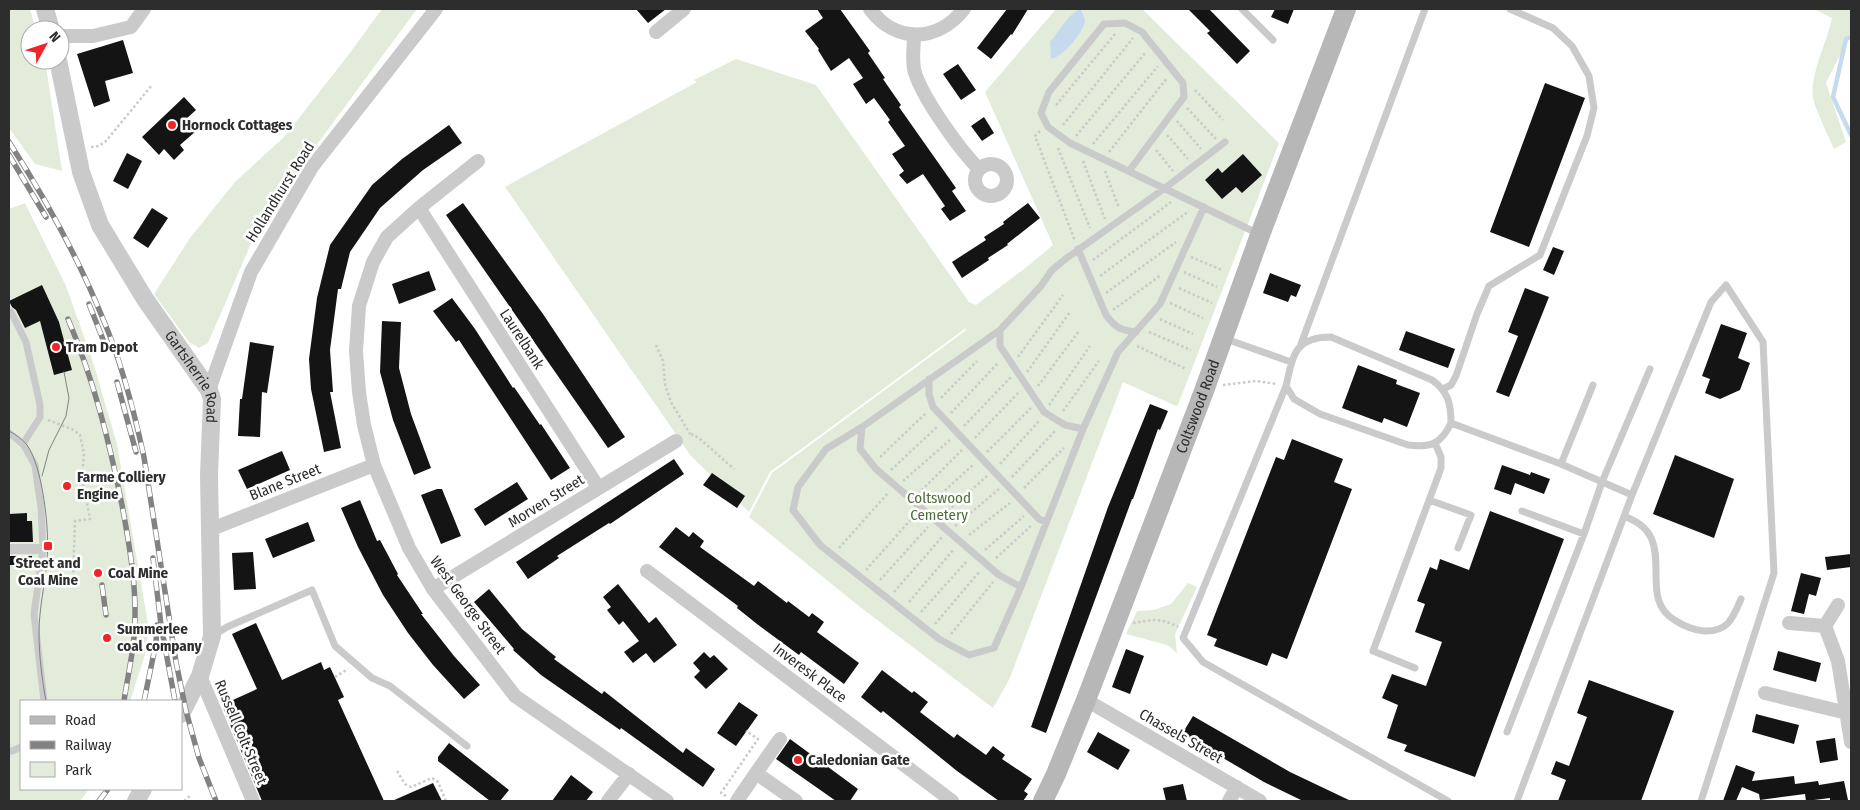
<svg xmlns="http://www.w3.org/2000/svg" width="1860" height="810" font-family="'Fira Sans Condensed',sans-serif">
	<rect width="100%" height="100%" fill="#fff"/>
	<path fill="#e3ecda" d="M9 9H30L36 30H30V60H45L62 171 35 164 9 128Z
		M382 9H417L318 143 253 239 208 343 199 348 189 342 154 294 190 238 235 182 284 137 346 58Z
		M1056 9H1142L1279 143 1178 405 1176 406 1123 382 1009 680 993 708 860 607 749 517 772 473 965 331 966 328 770 472 749 512 691 456 505 187 697 82 694 80 736 59 816 85 969 302 976 305 1028 266 1053 245 985 92Z
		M1814 9H1851V33L1826 83 1846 142 1834 149C1828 135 1816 111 1813 98 1810 73 1827 43 1832 18Z
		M25 203 66 286 93 362 117 444 149 630 144 658 130 701H21V789H89L80 801H9V209Z
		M1188 583 1197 587 1175 634 1177 653 1167 645 1126 634 1137 611 1154 610 1171 604Z"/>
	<path fill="#c5dbed" d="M1080 9C1082 12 1084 16 1085 20 1085 32 1061 58 1051 59L1050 42C1060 31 1065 17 1080 9Z"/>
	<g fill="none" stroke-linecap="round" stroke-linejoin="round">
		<path stroke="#c5dbed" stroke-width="4.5" d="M1851 37 1846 39 1833 97 1851 135"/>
	</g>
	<path fill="#141414" d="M636 9H666L648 23Z
		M817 9H840L870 51 868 53 885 78 883 79 901 105 899 107 956 188 952 191 966 211 950 221 941 209 945 206 923 174 907 184 899 175 904 171 892 154 905 146 888 122 890 120 874 98 866 104 853 84 863 78 849 58 831 71 818 50 819 49 805 31 823 18Z
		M1007 9H1028L1012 35 1011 34 991 59 977 48Z
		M1188 9H1209L1250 51 1237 64 1207 33 1210 31Z
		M1275 9H1294L1288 24 1271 17Z
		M123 40 133 73 105 81 110 101 94 107 77 54Z
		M958 64 976 90 961 100 943 74Z
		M1545 83 1585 98 1529 247 1490 232Z
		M184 97 196 110 185 120 196 131 180 145 184 150 174 160 164 149 159 155 142 137Z
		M984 117 994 133 982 141 971 126Z
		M449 125 462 143 423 170 380 208 350 252 341 289H338L330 350 333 392H330L341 448 324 452 311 389 309 359 317 298 330 245 372 185 402 159Z
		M127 153 142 161 128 189 113 181Z
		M1243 154 1262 175 1242 193 1236 187 1222 199 1205 180 1218 168 1222 173Z
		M463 203 543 314 625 437 608 448 446 215Z
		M1028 203 1040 218 1007 244 1008 245 988 258 989 260 962 278 952 262 986 240 984 237 1004 224 1003 222Z
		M152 208 168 218 148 248 133 238Z
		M1553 247 1564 251 1554 275 1543 270Z
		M429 271 436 290 399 304 392 284Z
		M1270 273 1301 285 1296 297 1291 295 1288 302 1263 293Z
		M42 285 59 322 72 370 54 375 40 321 25 328 16 310 12 307 9 301Z
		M1525 288 1549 297 1509 397 1496 392 1518 336 1508 332Z
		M452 298 475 329 513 388 514 387 540 425 541 424 570 468 551 480 459 340 456 342 433 311Z
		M382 321 401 322 399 368 411 414 431 468 414 475 393 420 380 372Z
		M1721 324 1747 333 1738 358 1750 363 1740 390 1720 399 1705 393 1710 379 1702 376Z
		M1406 331 1455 349 1448 368 1399 350Z
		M250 342 274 346 267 393 262 392 260 437 238 436 240 399H242Z
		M1358 365 1397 380 1396 384 1420 393 1407 427 1384 418 1382 423 1342 408Z
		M1150 404 1168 411 1160 430 1158 429 1133 499H1132L1046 733 1031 727 1108 507Z
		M1292 439 1343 459 1334 482 1352 489 1287 659 1272 653 1267 666 1214 646 1217 639 1207 635 1276 457 1284 460Z
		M282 451 290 470 247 489 238 470Z
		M1675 455 1734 479 1714 538 1653 514Z
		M674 459 684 474 610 524 609 523 557 556 559 558 528 579 516 562Z
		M1502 465 1530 475 1531 472 1550 479 1544 494 1515 483 1511 495 1494 489Z
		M712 473 745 496 737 508 703 485Z
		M517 482 528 499 485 526 474 509Z
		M437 489H442L461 536 441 544 421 495Z
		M360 500 377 541 380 540 398 574 397 575 423 614H421L454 656 480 685 464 699 433 665 408 633 383 595 358 547 341 508Z
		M1490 511 1564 539 1475 777 1404 751 1407 745 1387 738 1398 705 1382 698 1392 674 1426 686 1442 642 1415 632 1425 604 1417 601 1430 567 1437 570 1440 559 1469 570Z
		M27 513V521H32L33 542H9V514Z
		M308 522 315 541 273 558 265 539Z
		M676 527 689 537 693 532 704 541 700 547 754 586 758 581 787 603 788 601 809 617 812 613 824 622 817 632 859 663 844 684 801 652 799 655 757 624 737 608 738 606 659 547Z
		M253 552 256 589 234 590 232 553Z
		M1851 554V567L1827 570 1825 557Z
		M9 556H32V565H9Z
		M1801 573 1821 578 1816 596 1809 594 1804 614 1791 611Z
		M618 584 649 623 656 617 677 645 654 663 646 653 633 663 624 652 639 641 623 621 619 625 607 610 611 607 603 597Z
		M489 589 522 629 556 657 554 659 602 694 604 691 683 753 686 748 715 769 703 787 621 728 620 730 541 675 513 650 514 649 474 602Z
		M256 623 282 680 321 662 324 670 330 667 344 697 338 700 384 801H262L222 705 257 689 232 634Z
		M1126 649 1144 656 1130 694 1112 687Z
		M1778 651 1821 663 1816 682 1773 670Z
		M704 652 710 658 714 655 728 669 706 689 694 677 700 671 693 663Z
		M882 670 912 693 914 691 928 702 920 712 954 738 957 734 986 755 993 746 1005 755 1002 759 1032 779 1024 791 1028 794 1023 801H999L957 771 883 711 881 713 861 697Z
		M1589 680 1674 711 1641 801H1558L1566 780 1551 774 1556 761 1569 766 1587 717 1577 713Z
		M739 702 758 715 736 746 717 733Z
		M1756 714 1799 725 1794 744 1752 732Z
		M1193 716 1290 772 1351 801H1303L1264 782 1182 734Z
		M1098 732 1130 750 1118 770 1087 752Z
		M1835 738 1838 760 1820 763 1816 741Z
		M790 739 858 789 850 801H836L776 759Z
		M449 743 509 790 500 801H490L438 761V757Z
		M1736 765 1755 772 1752 781 1794 776 1795 784 1818 781 1819 785 1844 781 1848 800 1830 801V798L1806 801 1805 794 1760 800 1759 794 1742 787 1736 801H1723Z
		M571 775 593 792 586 801H552Z
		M433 783 442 801H392Z
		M1183 784 1187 801H1166L1163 788Z"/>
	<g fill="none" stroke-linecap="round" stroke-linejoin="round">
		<path stroke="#cacaca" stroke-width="2.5" stroke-dasharray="2.5 2.5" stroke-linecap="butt" d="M1195 90 1223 120
			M1056 105 1115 34
			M1187 108 1216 139
			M1177 121 1201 149
			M1063 125 1133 38
			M1040 131 1035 136 1075 241
			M1167 135 1188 159
			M1076 136 1146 52
			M1093 144 1158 66
			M91 147 99 146 106 141 152 85
			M1058 148 1090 228
			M1156 150 1173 171
			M1109 152 1167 78
			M1083 161 1105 219
			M1105 171 1119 208
			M1191 257 1222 270
			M1093 260 1171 202
			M1184 272 1217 287
			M1100 276 1189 211
			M1179 288 1212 303
			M1106 293 1176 242
			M1170 303 1203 318
			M1113 310 1161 275
			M1160 319 1193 334
			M1149 332 1191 350
			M656 345 663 361 665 385 671 402 690 434
			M1137 346 1186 369
			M1018 357 1063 295
			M1027 372 1070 312
			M1223 385 1256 381 1277 384
			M1038 386 1079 331
			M941 398 977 361
			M1049 405 1090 346
			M1063 411 1099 361
			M951 413 998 363
			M48 420 74 430 80 435 84 454 82 478 90 519 75 521 73 579 49 578
			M964 426 1011 377
			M691 434 699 438 734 469
			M975 438 1020 391
			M987 452 1031 408
			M880 457 926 413
			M1000 464 1040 420
			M891 470 938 426
			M1012 477 1056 430
			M903 481 950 440
			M1024 488 1064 448
			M918 494 962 450
			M930 504 974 464
			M944 514 987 476
			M955 526 999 489
			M969 535 1010 503
			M839 548 889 492
			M985 550 1024 516
			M996 558 1032 525
			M866 570 914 516
			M880 580 928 527
			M894 592 942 537
			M909 602 954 549
			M921 612 968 560
			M1133 623C1152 620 1160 617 1178 627
			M935 624 980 571
			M951 634 993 582
			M335 677 348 669
			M397 771 405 784 411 787 432 778 438 782 446 801
			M726 796 721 793 758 739 746 731
			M184 801 191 795"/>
		<path stroke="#cacaca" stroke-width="7" d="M1242 9 1273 40
			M1129 171 1184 97 1183 83 1142 32 1125 23 1104 24 1049 92 1041 113 1048 127 1070 143 1259 234
			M1204 207 1160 304 1118 352 1083 429 1065 425 1044 412 1000 346V330L1041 286 1052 270 1068 257 1165 188 1225 142
			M1078 249 1106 315C1116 328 1120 330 1136 332
			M11 312 26 342 40 405V417L23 444
			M1000 330 862 427 860 449 876 469 999 575 1021 587 1083 429
			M1226 339 1291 362
			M1301 344 1425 9
			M929 379V394L933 407 1039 519 1046 522
			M1286 386 1294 399 1320 414 1408 445C1431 448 1441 444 1451 423
			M1443 389 1451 385 1456 376 1477 314 1489 286 1540 255 1587 136 1594 108 1589 76 1572 46 1553 28 1510 9
			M862 427 826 449 798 487 793 510 820 545 939 639 969 655 994 648 1021 587
			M9 433 23 444 35 465 41 508 43 549 34 614 44 701
			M1561 464 1593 385
			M1429 500 1471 515 1458 548
			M1522 511 1584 534
			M1624 516C1636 521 1647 527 1652 540 1663 567 1644 603 1676 621 1684 626 1694 630 1704 631 1728 632 1733 618 1741 599
			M214 635 227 627 312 590 335 646 372 678 390 686 467 746
			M1415 668 1373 651 1441 468V457L1435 443
			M1507 732 1584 534 1602 482 1650 369
			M12 751 21 747
			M1448 801 1203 662 1183 638 1286 386C1293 356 1294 337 1331 337L1432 380C1448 391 1451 404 1451 423L1561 464 1632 495
			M1517 801 1632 495 1711 302 1726 285 1763 342 1774 573 1701 801"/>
		<path stroke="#cacaca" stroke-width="10" d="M9 549H43"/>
		<path stroke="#cacaca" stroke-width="14" d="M870 9C896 44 938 42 964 9
			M656 32 684 9
			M914 35C914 46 912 58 914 69 920 95 960 150 979 169
			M60 36H93L131 27 144 9
			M478 161 419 208 387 237 373 262 359 306 356 351 359 392 364 425 374 465 409 548 433 589 515 696 667 801
			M975 180a16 16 0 1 1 32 0a16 16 0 1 1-32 0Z
			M419 208 598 487
			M209 390 251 272 312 167 436 9
			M209 530 374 465
			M647 571 952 801
			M433 589 676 441
			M1789 623 1825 626 1838 661 1851 742
			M1825 626 1838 605
			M200 676 253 801
			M1765 693 1847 713
			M1086 700 1260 801
			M756 773 780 739
			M608 801 629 774
			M737 801 756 773 796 801
			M1229 801 1237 787"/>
		<g stroke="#cacaca" stroke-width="18">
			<path d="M45 9 51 30"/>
			<path id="s1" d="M58 60 81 172 100 225 145 299 209 390 212 399 209 475 212 636 200 676 181 714"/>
			<path d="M136 801 143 789"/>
		</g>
		<path stroke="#b7b7b7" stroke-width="20" id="s2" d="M1043 801 1056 774 1086 700 1204 391 1260 235 1346 9"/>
		<path stroke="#828282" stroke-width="1" d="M9 431C15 434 22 439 27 445 43 467 50 533 47 560 45 585 39 608 39 633 39 656 42 679 46 701
			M42 476 49 450 66 416 69 398 64 372"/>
		<g stroke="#828282" stroke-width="5.5">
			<path id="rail" d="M9 142C45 198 78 257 103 319 122 363 134 411 144 457L176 662 186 711 199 758 216 801
				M9 155 46 217
				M89 304 104 342
				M68 319C94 381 109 440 122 505 130 548 138 593 134 637 132 659 127 680 124 701
				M117 382 136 452
				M153 558 161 625 175 701
				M102 585 106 615
				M144 701 156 643 157 625
				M99 801 108 789"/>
		</g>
		<use href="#rail" stroke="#fff" stroke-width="4" stroke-dasharray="11" stroke-linecap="butt"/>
	</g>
	<g fill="#f02429" stroke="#fff" stroke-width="2">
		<circle cx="172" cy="125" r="5"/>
		<circle cx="56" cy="347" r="5"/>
		<circle cx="67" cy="486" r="5"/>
		<rect x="43" y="541" width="10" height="10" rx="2.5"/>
		<circle cx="98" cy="573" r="5"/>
		<circle cx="107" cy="638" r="5"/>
		<circle cx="798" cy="760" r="5"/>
	</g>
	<g text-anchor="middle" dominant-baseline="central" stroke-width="5" stroke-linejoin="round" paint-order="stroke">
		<g font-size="15" font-weight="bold" fill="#2d2d2d" stroke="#fff" text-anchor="start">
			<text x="182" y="125">Hornock Cottages</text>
			<text x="66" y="347">Tram Depot</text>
			<text x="77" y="477">Farme Colliery<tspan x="77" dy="17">Engine</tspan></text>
			<text x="48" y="563" text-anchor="middle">Street and<tspan x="48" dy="17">Coal Mine</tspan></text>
			<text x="108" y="573">Coal Mine</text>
			<text x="117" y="629">Summerlee<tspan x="117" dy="17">coal company</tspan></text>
			<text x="808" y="760">Caledonian Gate</text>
		</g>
		<g font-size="15" fill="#2d2d2d" stroke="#fff">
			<text transform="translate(280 192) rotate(-58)">Hollandhurst Road</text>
			<text transform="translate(522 339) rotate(57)">Laurelbank</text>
			<text stroke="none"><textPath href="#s1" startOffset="350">Gartsherrie Road</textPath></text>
			<text stroke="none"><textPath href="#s2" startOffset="424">Coltswood Road</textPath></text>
			<text transform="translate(285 482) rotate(-22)">Blane Street</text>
			<text transform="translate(546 501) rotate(-32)">Morven Street</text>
			<text transform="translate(468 605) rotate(54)">West George Street</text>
			<text transform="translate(810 673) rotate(37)">Inveresk Place</text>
			<text transform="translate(241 732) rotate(67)">Russell Colt Street</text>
			<text transform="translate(1181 736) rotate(30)">Chassels Street</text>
		</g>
		<g font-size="15" fill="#4e6c38" stroke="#fff">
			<text x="939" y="498">Coltswood<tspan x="939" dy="17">Cemetery</tspan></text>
		</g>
	</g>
	<rect width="1860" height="810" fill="none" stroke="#2d2d2d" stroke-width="20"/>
	<rect x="20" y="700" width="162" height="90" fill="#ffffff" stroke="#ababab"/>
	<rect x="30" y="716" width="25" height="8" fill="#b7b7b7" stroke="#ababab"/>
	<text x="65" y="725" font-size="15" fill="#2d2d2d">Road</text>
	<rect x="30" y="741" width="25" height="8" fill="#828282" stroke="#ababab"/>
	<text x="65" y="750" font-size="15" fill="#2d2d2d">Railway</text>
	<rect x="30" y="762" width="25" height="15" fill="#e3ecda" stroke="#ababab"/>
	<text x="65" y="775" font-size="15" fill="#2d2d2d">Park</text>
	<g transform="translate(45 45) rotate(50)"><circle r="24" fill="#ffffff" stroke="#ababab"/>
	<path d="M0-4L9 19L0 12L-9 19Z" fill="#f02429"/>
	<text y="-8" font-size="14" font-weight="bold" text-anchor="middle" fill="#2d2d2d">N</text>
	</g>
</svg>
